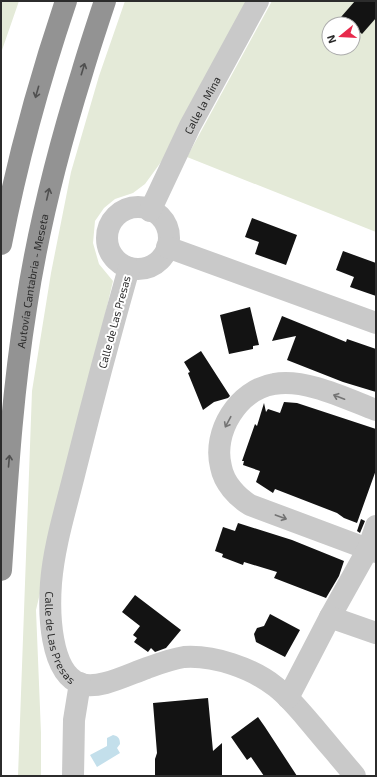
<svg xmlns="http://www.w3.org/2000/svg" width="377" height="777" font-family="'Exo 2',sans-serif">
	<rect width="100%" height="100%" fill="#fff"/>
	<path fill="#e4ead8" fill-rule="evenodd" d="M1 1H19L1 53Z
		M125 1H248L169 151 145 184 133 193 115 199 104 208 95 221 93 243 99 264 113 281 36 610 41 733V776H18L32 391 51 273 71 172 99 76Z
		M272 1H376V232L187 157ZM329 24H353V48H329Z"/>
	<path fill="#c3dfeb" d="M113 735C118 736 120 738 120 744L117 748 120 753 97 767 90 755 107 746V738Z"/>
	<path fill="#131313" d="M355 1H376V18L362 34 353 26V24H350L341 17Z
		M252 218 297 235 286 265 255 254 259 242 245 237Z
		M343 251 376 263V296L350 287 354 277 336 270Z
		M250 307 259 345 253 346V349L229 354 220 315Z
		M282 316 346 342 347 339 376 349V392L343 382 287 360 296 336 272 341Z
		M201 351 230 396 228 398 214 402 203 410 188 373 190 372 184 362Z
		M284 402 297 403 376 429V470L357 523 344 518 337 513 275 489 273 493 256 482 260 471 243 465 244 461H242L255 424 257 426 264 403 266 412 268 409 280 413Z
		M361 519 365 521 360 533 357 531Z
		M238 523 292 540 344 561 339 576 326 598 274 578 277 572 244 562 243 565 222 557 223 554 215 551 223 527 235 531Z
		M135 595 181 630 166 648 155 652 151 648 148 652 134 642 137 638 133 635 140 626 122 612Z
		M270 614 300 630 285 657 256 642 254 634 257 628 264 626Z
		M208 698 213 751 222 743V776H155V759L157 753 153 703Z
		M258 717 265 727 297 776H264L251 757 247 760 231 737Z"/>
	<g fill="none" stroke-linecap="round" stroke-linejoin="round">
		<g stroke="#c9c9c9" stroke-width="22">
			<circle cx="138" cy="238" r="31"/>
			<path id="s1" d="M150 211 190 126 258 1"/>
			<path d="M167 247 376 323"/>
			<path id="s2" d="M129 268C110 335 92 403 75 471 66 508 54 545 51 583 49 610 49 673 81 684 99 690 129 674 147 668 158 664 171 659 184 657 214 655 252 668 276 687 290 698 301 712 313 726 327 743 341 759 355 776"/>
			<path d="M376 410C347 399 305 378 274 384 238 390 212 432 221 467 224 483 237 497 250 505L376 552"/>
			<path d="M330 617 368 549 376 526"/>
			<path d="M288 698 330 617 376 633"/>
			<path d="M73 776 74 720 80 683"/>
		</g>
		<g stroke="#939393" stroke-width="22">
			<path d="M1 244C17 161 39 81 66 1"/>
			<path id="s3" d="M1 570C7 482 12 395 26 308 38 228 58 150 82 73 89 49 97 25 105 1"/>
		</g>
	</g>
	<defs><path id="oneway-shaft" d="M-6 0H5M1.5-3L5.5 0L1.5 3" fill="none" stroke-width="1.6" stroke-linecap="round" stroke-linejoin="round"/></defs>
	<g stroke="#505050">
		<use href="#oneway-shaft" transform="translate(83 69) rotate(-73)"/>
		<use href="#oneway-shaft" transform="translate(37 92) rotate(106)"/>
		<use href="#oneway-shaft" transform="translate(48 194) rotate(-77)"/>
		<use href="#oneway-shaft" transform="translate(9 461) rotate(-85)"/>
	</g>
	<g stroke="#737373">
		<use href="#oneway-shaft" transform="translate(339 397) rotate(-159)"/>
		<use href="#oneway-shaft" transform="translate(228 422) rotate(118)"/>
		<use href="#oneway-shaft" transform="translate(281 517) rotate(20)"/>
	</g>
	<g text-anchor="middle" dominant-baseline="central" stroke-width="4" stroke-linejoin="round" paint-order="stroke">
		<g font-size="11" fill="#2c2c2c" stroke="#fff">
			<text stroke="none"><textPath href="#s1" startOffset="118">Calle la Mina</textPath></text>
			<text stroke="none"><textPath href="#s3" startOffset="291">Autovía Cantabria - Meseta</textPath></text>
			<text transform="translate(114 322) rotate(-75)">Calle de Las Presas</text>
			<text stroke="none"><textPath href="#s2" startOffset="381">Calle de Las Presas</textPath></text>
		</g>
	</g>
	<rect width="377" height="777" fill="none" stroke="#2c2c2c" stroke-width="4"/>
	<g transform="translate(341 36) rotate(252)"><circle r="19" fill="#ffffff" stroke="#ababab"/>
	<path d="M0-3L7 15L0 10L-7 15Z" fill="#e7294b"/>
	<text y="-6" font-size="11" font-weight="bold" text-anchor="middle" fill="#2c2c2c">N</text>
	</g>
</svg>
